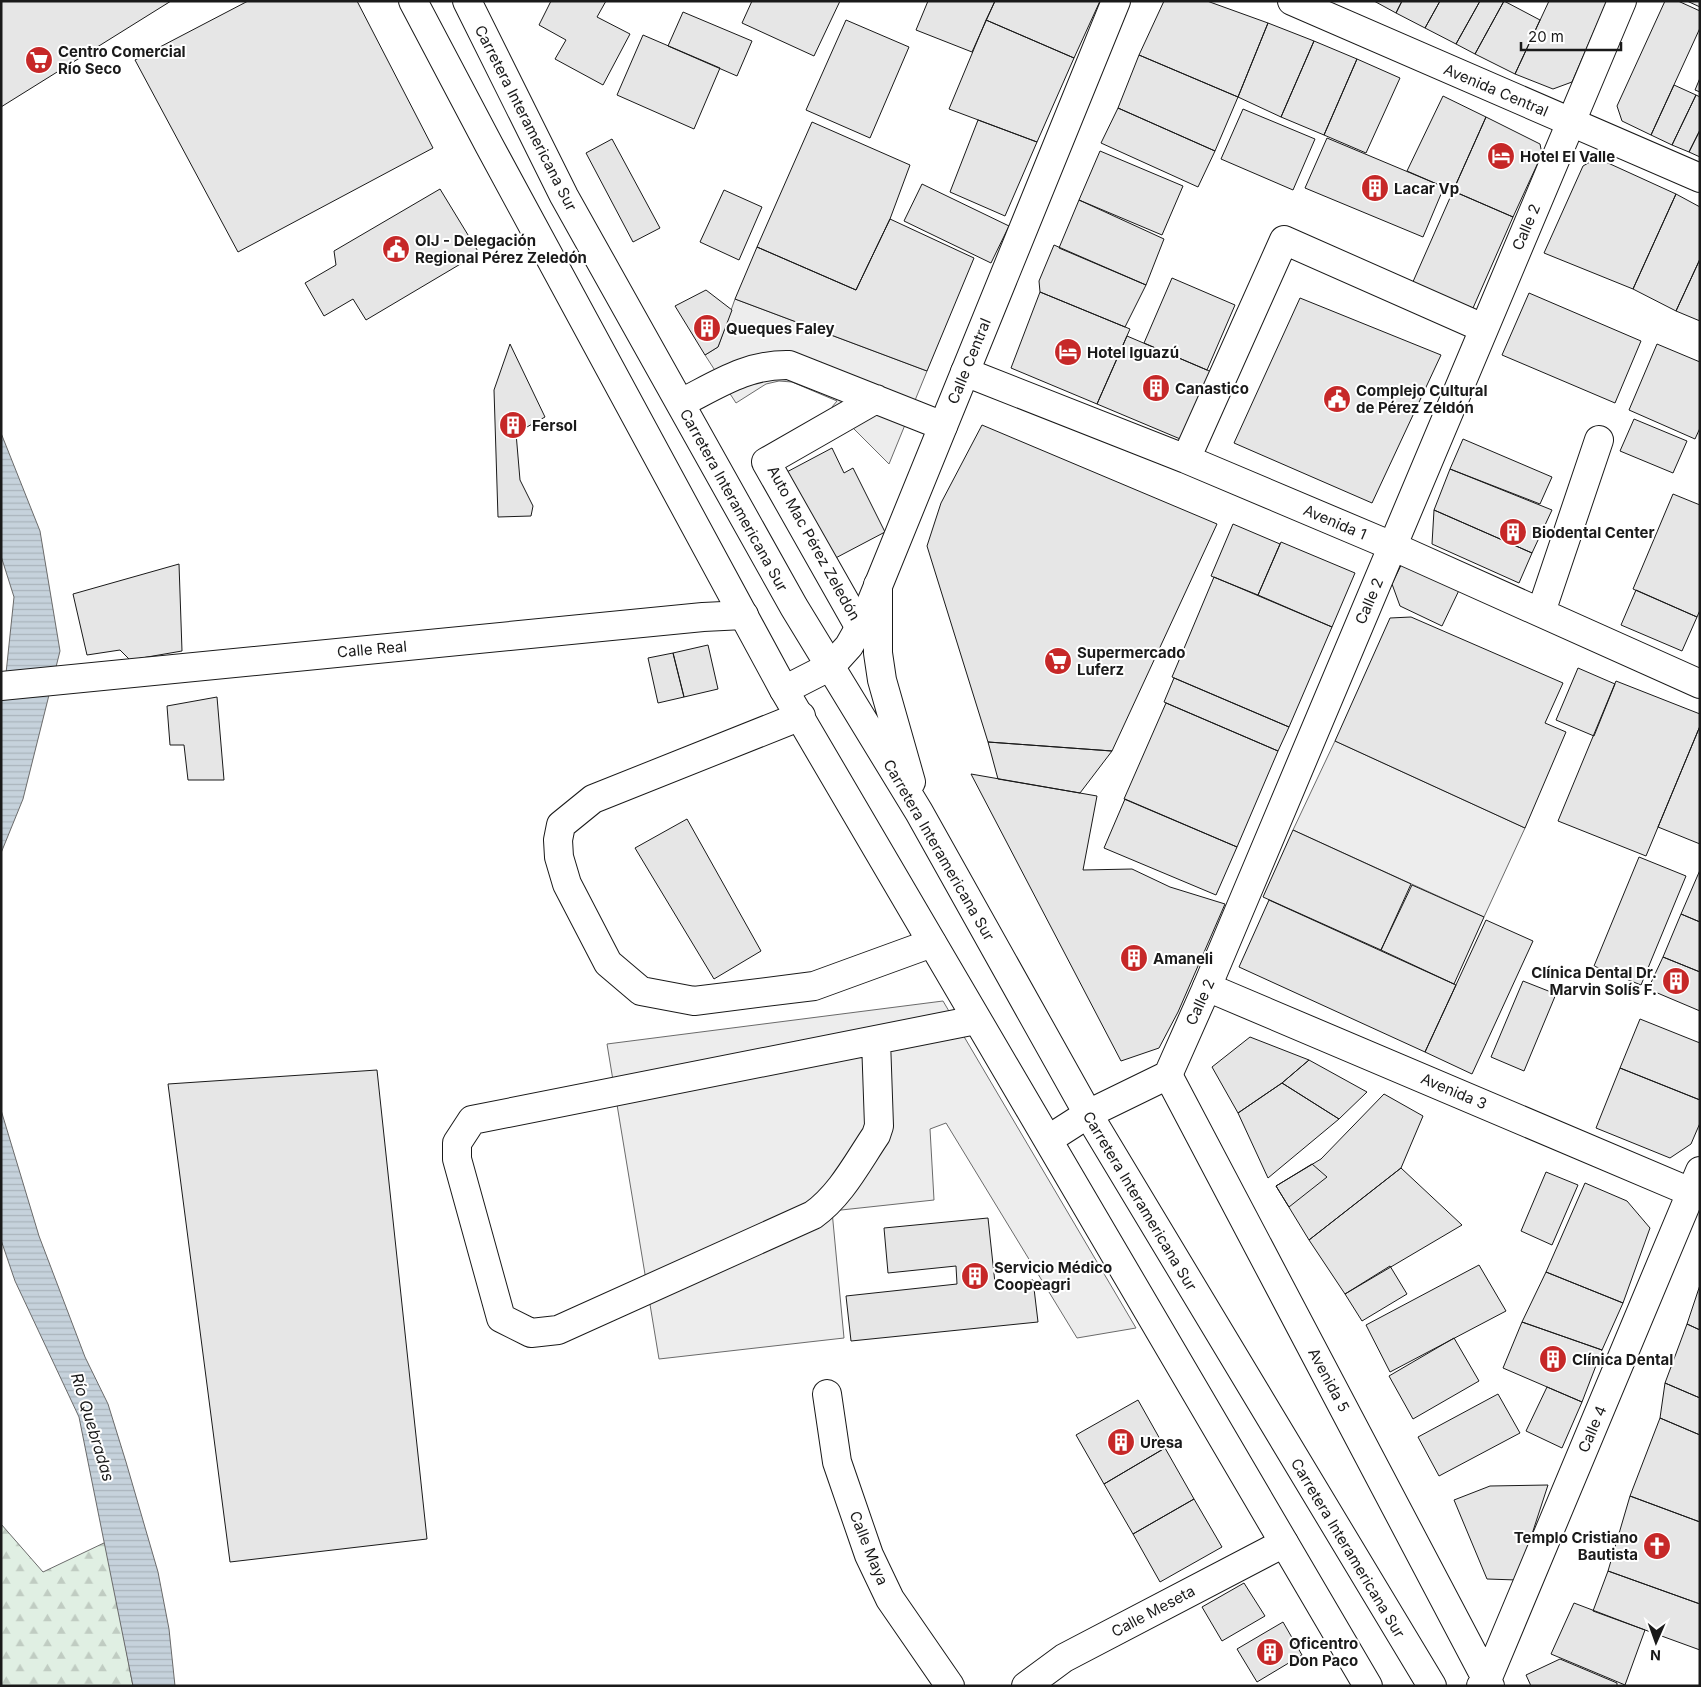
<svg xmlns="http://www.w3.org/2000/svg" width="1701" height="1687" font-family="Inter,sans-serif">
	<defs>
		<pattern id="forest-firs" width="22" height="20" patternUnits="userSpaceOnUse" patternTransform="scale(1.25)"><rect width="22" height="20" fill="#e0efe3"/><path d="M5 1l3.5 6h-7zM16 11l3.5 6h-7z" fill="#c0ccc2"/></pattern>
		<pattern id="water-rules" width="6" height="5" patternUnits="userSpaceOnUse" patternTransform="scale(1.25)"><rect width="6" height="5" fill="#c6d2dc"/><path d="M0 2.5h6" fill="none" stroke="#aab4bc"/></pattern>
	</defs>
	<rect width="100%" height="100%" fill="#fff"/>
	<path fill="url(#forest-firs)" stroke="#6a6a6a" d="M1 1524 43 1572 106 1542 133 1686H1Z"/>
	<path fill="#ededed" stroke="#6a6a6a" d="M735 299 927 371 889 464 832 407 837 401 792 382 779 381 766 384 736 403 705 355 718 347Z
		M1335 741 1525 828 1484 917 1293 830Z
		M943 1001 1136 1328 1077 1338 946 1123 930 1129 934 1200 832 1211 844 1338 659 1359 607 1044Z"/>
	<path fill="url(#water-rules)" stroke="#6a6a6a" d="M1 433 40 531 60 651 23 799 1 853V695L5 683 14 597 1 556Z
		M1 1110 39 1236 85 1357 108 1404 126 1462 158 1572 169 1629 175 1686H133L79 1417 15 1281 1 1240Z"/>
	<path fill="#e6e6e6" stroke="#1a1a1a" d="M1 1H171L1 107Z
		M248 1H357L433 148 238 252 135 60Z
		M551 1H606L597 17 630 34 603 85 555 59 566 40 539 25Z
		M752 1H840L814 56 742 23Z
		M928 1H995L972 52 916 30Z
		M995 1H1100L1074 58 986 20Z
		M1164 1H1207L1268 23 1238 97 1139 55Z
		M1374 1H1402L1396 13Z
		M1402 1H1440L1425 28 1396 13Z
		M1440 1H1480L1456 44 1425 28Z
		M1480 1H1504L1475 54 1456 44Z
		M1504 1 1540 20 1515 74 1475 54Z
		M1549 1H1607L1572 82 1553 89 1515 74Z
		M1665 1H1678L1700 11V28L1651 135 1622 121 1617 106Z
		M1687 1H1700V7Z
		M683 12 752 41 737 76 668 46Z
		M846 20 909 47 870 138 806 110Z
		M986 20 1074 58 1037 142 949 109Z
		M1268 23 1314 41 1281 117 1238 97Z
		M643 35 720 68 694 129 617 95Z
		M1314 41 1357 59 1324 135 1281 117Z
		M1139 55 1238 97 1215 151 1118 108Z
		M1357 59 1400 78 1366 153 1324 135Z
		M1700 78V92L1695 90Z
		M1674 85 1696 95 1672 145 1651 135Z
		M1696 95 1700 97V130L1689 152 1672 145Z
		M1443 96 1486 117 1453 191 1407 171Z
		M1118 108 1215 151 1198 187 1101 143Z
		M1243 109 1315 139 1293 190 1221 159Z
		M1486 117 1540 144 1542 154 1513 217 1453 191Z
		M978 120 1037 142 1005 216 950 192Z
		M812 122 910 165 890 219 856 290 757 247Z
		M1700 130V157L1689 152Z
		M1327 138 1444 187 1423 237 1305 188Z
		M612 139 660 228 633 242 586 153Z
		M1100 151 1183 186 1162 235 1079 200Z
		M1597 158 1676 194 1633 289 1544 253 1583 166Z
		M922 184 1009 226 991 263 904 221Z
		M440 189 479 253 366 320 353 299 324 316 305 283 336 265 334 251Z
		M724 190 762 207 739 260 700 242Z
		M1453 191 1513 217 1473 308 1412 284Z
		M1676 194 1700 207V259L1676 311 1633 289Z
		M1079 200 1164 239 1146 285 1059 248Z
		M890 219 974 258 927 371 735 299 757 247 856 290Z
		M1054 245 1146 285 1125 327 1040 292 1039 281Z
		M1700 259V321L1676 311Z
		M1172 278 1235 305 1207 370 1144 343Z
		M706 290 732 310 718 347 705 355 675 306Z
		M1040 292 1130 329 1097 404 1011 368Z
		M1529 293 1641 341 1615 403 1502 355Z
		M1300 298 1441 355 1372 503 1234 443Z
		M1127 336 1214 373 1185 441 1097 404Z
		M510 344 545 417 516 433 520 480 533 506 531 516 498 517 494 390Z
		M1657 344 1700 362V428L1695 439 1629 410Z
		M1634 419 1687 441 1673 473 1620 451Z
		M982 425 1217 524 1112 751 988 742 927 546 941 503Z
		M1463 439 1552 477 1540 504 1450 469Z
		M832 448 844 473 853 468 885 532 828 562 783 474Z
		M1450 469 1552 510 1532 553 1434 510Z
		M1673 494 1700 505V610L1697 617 1633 589Z
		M1434 510 1532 553 1519 583 1432 544Z
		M1233 524 1280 544 1258 595 1211 576Z
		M1281 542 1355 573 1332 627 1258 595Z
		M1405 557 1462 584 1442 626 1400 606 1392 584Z
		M179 564 182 651 130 660 120 650 87 655 73 594Z
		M1214 577 1332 627 1289 727 1172 677Z
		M1636 590 1697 617 1682 651 1621 625Z
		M1411 617 1563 683 1545 723 1566 732 1525 828 1335 741 1390 618Z
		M708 645 718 689 684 697 673 653Z
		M673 653 684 697 658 703 648 658Z
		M1578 668 1615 684 1594 736 1556 720Z
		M1174 678 1289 727 1278 751 1164 702Z
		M1616 681 1700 714V726L1646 856 1558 821Z
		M217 697 224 780H188L184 745H170L167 706Z
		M1166 703 1278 751 1237 847 1124 799Z
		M1700 726V844L1658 827Z
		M988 742 1112 751 1080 793 998 779Z
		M971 774 1097 796 1083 870 1132 869 1170 887 1225 904 1178 1012 1159 1048 1121 1061Z
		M1125 799 1237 847 1216 895 1104 848Z
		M687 819 761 951 714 979 635 848Z
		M1293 830 1411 884 1381 950 1263 897Z
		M1639 857 1686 876 1641 985 1594 966Z
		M1700 870V922L1681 914Z
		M1412 885 1484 917 1454 984 1381 950Z
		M1269 900 1456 985 1425 1052 1239 967Z
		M1681 914 1700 922V972L1663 957Z
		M1486 920 1533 941 1472 1074 1425 1052Z
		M1663 957 1700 972V1011L1648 989Z
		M1523 981 1556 994 1524 1071 1491 1057Z
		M1640 1019 1700 1043V1100L1620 1068Z
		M1250 1037 1309 1060 1282 1083 1238 1113 1212 1067Z
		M1309 1060 1367 1092 1339 1119 1282 1083Z
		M1620 1068 1700 1100V1123L1691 1144 1670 1158 1596 1128Z
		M377 1070 427 1539 230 1562 168 1084Z
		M1282 1083 1339 1119 1268 1178 1238 1113Z
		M1384 1094 1423 1116 1401 1168 1309 1240 1276 1186 1321 1159Z
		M1312 1164 1327 1177 1289 1207 1276 1186Z
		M1401 1168 1462 1225 1345 1294 1309 1240Z
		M1546 1172 1578 1185 1552 1245 1521 1231Z
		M1585 1183 1627 1201 1650 1228 1623 1303 1546 1272Z
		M988 1218 995 1283 1033 1280 1038 1322 851 1341 846 1296 957 1284 956 1266 888 1273 884 1228Z
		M1479 1265 1506 1311 1390 1372 1366 1325Z
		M1390 1266 1407 1294 1362 1321 1345 1294Z
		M1546 1272 1623 1303 1602 1350 1522 1322Z
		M1700 1285V1330L1687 1324Z
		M1522 1322 1602 1350 1582 1402 1503 1368Z
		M1687 1324 1700 1330V1398L1665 1383Z
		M1454 1338 1479 1381 1413 1419 1389 1376Z
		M1665 1383 1700 1398V1435L1660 1418Z
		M1547 1387 1582 1402 1562 1448 1526 1431Z
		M1498 1394 1520 1433 1439 1476 1418 1437Z
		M1138 1400 1165 1448 1104 1484 1076 1435Z
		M1660 1418 1700 1435V1522L1630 1496Z
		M1165 1448 1194 1499 1133 1534 1104 1484Z
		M1548 1485 1517 1580 1487 1579 1454 1500 1490 1486Z
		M1630 1496 1700 1522V1604L1608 1571Z
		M1194 1499 1222 1547 1160 1582 1133 1534Z
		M1608 1571 1700 1604V1650L1593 1611Z
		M1244 1583 1265 1616 1222 1641 1202 1607Z
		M1574 1603 1645 1630 1625 1685 1551 1654Z
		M1283 1622 1302 1655 1257 1682 1237 1649Z
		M1560 1659 1617 1683V1686H1531L1526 1675Z"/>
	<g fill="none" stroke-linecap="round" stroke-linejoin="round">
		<g stroke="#1a1a1a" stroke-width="30">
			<path id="minor" d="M1292 1 1700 178
				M965 372 1186 459 1392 546 1700 684
				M681 403C717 385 747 364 789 365L943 426
				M1186 459 1284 240 1483 328
				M1541 612 1599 440
				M860 628 766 462 876 399
				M1 686 703 617 744 615
				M801 716 593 799 561 825 558 840 559 857 567 884 608 963 641 991 694 1001 814 986 932 943
				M1207 987 1700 1196
				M876 1040 879 1126 876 1135C857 1163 841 1195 813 1215L558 1330 531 1333 501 1318 457 1159V1143L472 1120 976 1020
				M1168 1075 1490 1686
				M827 1394 837 1462 869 1555 890 1599 950 1686
				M1026 1686 1064 1658 1284 1543
				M1481 1686 1487 1680 1700 1171"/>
		</g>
		<g stroke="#1a1a1a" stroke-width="30">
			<path id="major" d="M784 690 831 666 849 646 865 618 1116 1
				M1049 1139 1088 1114 1168 1075 1207 987 1622 1"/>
		</g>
		<g stroke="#1a1a1a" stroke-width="30">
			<path id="highway" d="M413 1 489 145 784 690 1368 1686
				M467 1 564 196 794 607 919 812 1088 1114 1432 1686
				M878 585V653L882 680 911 782"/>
		</g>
		<use href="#minor" stroke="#fff" stroke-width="28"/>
		<use href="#major" stroke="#fff" stroke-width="28"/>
		<use href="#highway" stroke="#fff" stroke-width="28"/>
	</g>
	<defs>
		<g id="supermarket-disc" transform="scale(1.4375)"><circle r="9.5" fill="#c62828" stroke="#fff"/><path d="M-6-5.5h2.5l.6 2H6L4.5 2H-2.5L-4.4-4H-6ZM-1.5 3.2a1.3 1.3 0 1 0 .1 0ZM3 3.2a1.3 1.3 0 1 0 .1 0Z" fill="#fff"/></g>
		<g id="hotel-disc" transform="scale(1.4375)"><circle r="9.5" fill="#c62828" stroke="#fff"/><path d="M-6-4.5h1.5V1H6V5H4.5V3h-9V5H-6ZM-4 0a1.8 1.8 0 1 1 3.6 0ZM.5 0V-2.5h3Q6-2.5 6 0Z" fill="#fff"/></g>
		<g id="building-disc" transform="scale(1.4375)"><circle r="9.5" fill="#c62828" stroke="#fff"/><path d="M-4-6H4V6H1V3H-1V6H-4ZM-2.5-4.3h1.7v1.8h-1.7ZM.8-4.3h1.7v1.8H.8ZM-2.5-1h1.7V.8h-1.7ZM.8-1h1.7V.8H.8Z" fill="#fff"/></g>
		<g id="civic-disc" transform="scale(1.4375)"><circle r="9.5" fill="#c62828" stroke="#fff"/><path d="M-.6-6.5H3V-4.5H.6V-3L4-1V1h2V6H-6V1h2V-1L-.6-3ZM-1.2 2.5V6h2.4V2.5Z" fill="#fff"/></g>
		<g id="church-disc" transform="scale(1.4375)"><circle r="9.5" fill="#c62828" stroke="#fff"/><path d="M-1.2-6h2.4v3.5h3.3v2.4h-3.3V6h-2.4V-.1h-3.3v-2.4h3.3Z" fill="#fff"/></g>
	</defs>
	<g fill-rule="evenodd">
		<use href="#supermarket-disc" x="39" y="60"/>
		<use href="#hotel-disc" x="1501" y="156"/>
		<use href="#building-disc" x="1375" y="188"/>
		<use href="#civic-disc" x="396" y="249"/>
		<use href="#building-disc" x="707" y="328"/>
		<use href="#hotel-disc" x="1068" y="352"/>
		<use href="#building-disc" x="1156" y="388"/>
		<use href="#civic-disc" x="1337" y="399"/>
		<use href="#building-disc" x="513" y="425"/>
		<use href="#building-disc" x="1513" y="532"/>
		<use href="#supermarket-disc" x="1058" y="661"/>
		<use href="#building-disc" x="1134" y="958"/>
		<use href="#building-disc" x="1676" y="981"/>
		<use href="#building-disc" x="975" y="1276"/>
		<use href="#building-disc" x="1553" y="1359"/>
		<use href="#building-disc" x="1121" y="1442"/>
		<use href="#church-disc" x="1657" y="1546"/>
		<use href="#building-disc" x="1270" y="1652"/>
	</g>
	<g text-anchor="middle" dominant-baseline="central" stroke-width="4" stroke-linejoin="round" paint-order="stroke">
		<g font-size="15" font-weight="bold" fill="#1a1a1a" stroke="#fff" text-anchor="start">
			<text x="58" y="51">Centro Comercial<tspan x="58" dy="17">Río Seco</tspan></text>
			<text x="1520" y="156">Hotel El Valle</text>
			<text x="1394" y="188">Lacar Vp</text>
			<text x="415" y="240">OIJ - Delegación<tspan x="415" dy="17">Regional Pérez Zeledón</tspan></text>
			<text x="726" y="328">Queques Faley</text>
			<text x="1087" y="352">Hotel Iguazú</text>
			<text x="1175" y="388">Canastico</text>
			<text x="1356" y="390">Complejo Cultural<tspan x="1356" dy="17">de Pérez Zeldón</tspan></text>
			<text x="532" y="425">Fersol</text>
			<text x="1532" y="532">Biodental Center</text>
			<text x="1077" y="652">Supermercado<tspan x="1077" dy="17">Luferz</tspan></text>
			<text x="1153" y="958">Amaneli</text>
			<text x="1657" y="972" text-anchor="end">Clínica Dental Dr.<tspan x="1657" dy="17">Marvin Solís F.</tspan></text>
			<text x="994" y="1267">Servicio Médico<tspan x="994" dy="17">Coopeagri</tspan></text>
			<text x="1572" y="1359">Clínica Dental</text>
			<text x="1140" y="1442">Uresa</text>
			<text x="1638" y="1537" text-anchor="end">Templo Cristiano<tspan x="1638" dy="17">Bautista</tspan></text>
			<text x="1289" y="1643">Oficentro<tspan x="1289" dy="17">Don Paco</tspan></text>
		</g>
		<g font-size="15" fill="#1a1a1a" stroke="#fff">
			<text transform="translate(1496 90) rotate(23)">Avenida Central</text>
			<text transform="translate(526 118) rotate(63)">Carretera Interamericana Sur</text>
			<text transform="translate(1526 227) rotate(-67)">Calle 2</text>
			<text transform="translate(969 361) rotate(-68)">Calle Central</text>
			<text transform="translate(734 500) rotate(61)">Carretera Interamericana Sur</text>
			<text transform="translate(1335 522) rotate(23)">Avenida 1</text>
			<text transform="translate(814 543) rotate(61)">Auto Mac Pérez Zeledón</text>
			<text transform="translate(1369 601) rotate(-67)">Calle 2</text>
			<text transform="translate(372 649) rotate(-5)">Calle Real</text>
			<text transform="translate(939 850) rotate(60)">Carretera Interamericana Sur</text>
			<text transform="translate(1200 1002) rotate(-66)">Calle 2</text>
			<text transform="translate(1454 1091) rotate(23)">Avenida 3</text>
			<text transform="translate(1140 1201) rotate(59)">Carretera Interamericana Sur</text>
			<text transform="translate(1329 1380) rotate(62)">Avenida 5</text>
			<text transform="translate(1592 1429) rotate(-67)">Calle 4</text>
			<text transform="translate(869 1548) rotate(68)">Calle Maya</text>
			<text transform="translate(1348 1548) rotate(59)">Carretera Interamericana Sur</text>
			<text transform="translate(1153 1611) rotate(-28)">Calle Meseta</text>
		</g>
		<g font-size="16" font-style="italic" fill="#1a1a1a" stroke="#fff">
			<text transform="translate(93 1427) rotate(73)">Río Quebradas</text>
		</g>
	</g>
	<rect width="1701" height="1687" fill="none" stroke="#1a1a1a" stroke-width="5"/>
	<g transform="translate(1656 1642) rotate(182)" stroke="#ffffff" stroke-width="4" paint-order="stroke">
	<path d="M0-4L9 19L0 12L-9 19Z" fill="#1a1a1a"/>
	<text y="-8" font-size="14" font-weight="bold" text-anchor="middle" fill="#1a1a1a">N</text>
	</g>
	<path d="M1521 42v8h100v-8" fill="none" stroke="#1a1a1a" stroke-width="2.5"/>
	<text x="1528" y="42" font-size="15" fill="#1a1a1a" stroke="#ffffff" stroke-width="4" paint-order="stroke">20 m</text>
</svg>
